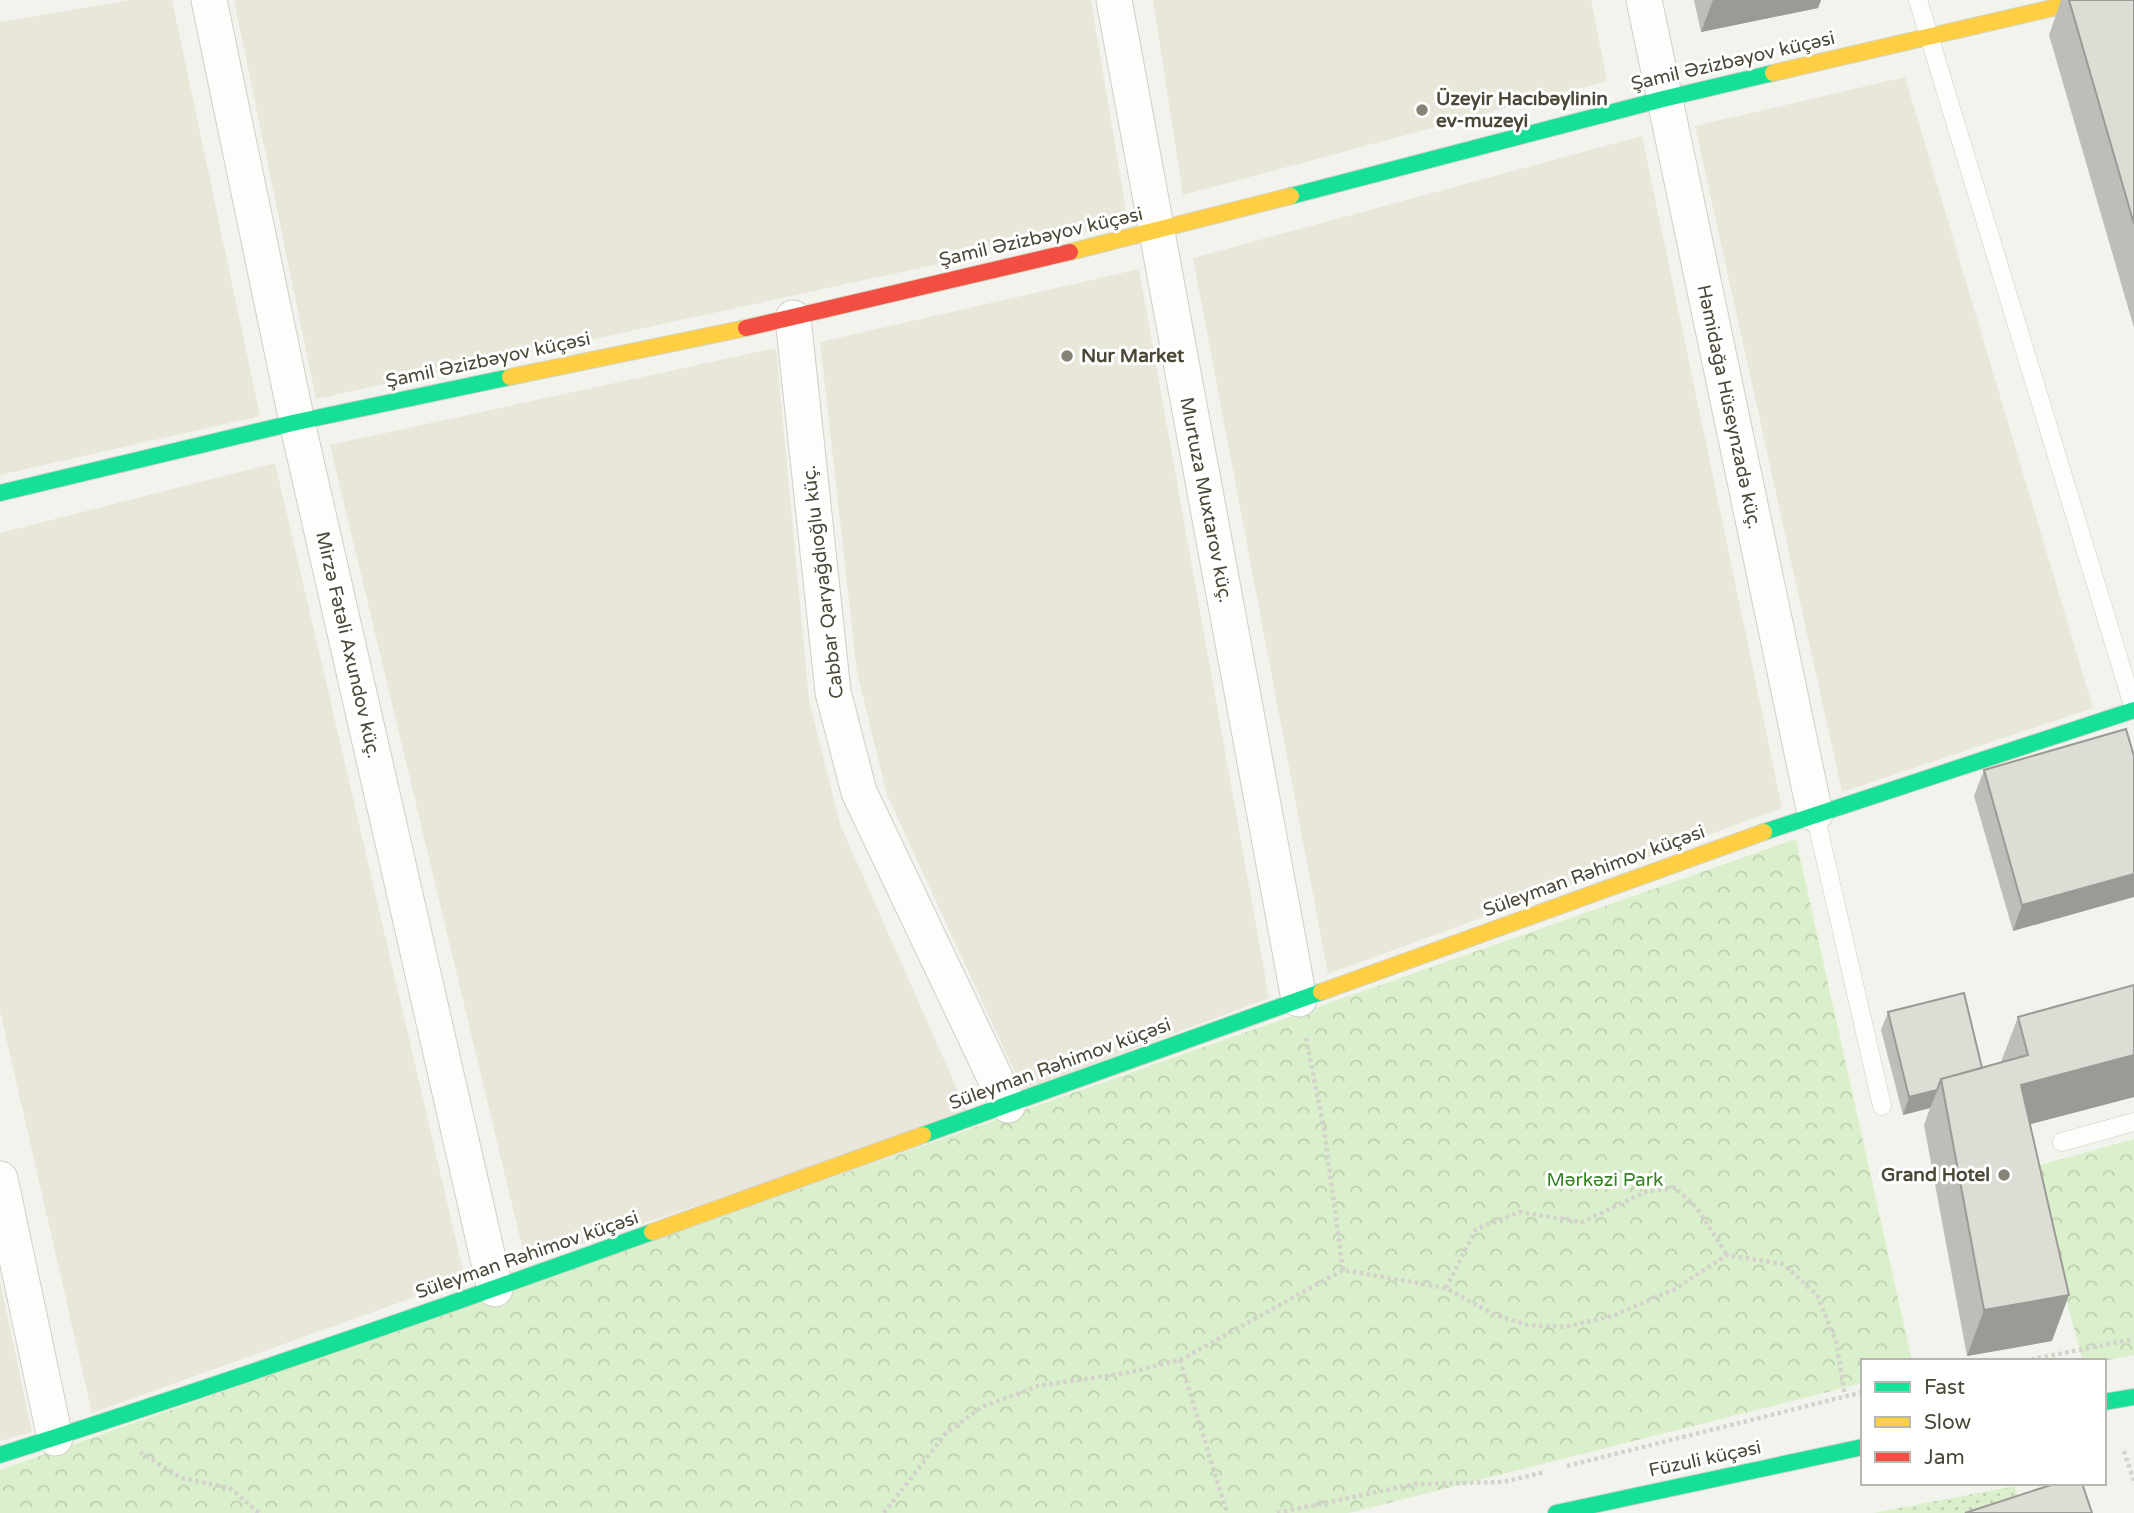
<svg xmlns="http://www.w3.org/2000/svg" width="2134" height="1513" font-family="'Varela Round',sans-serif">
	<defs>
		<pattern id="grass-dots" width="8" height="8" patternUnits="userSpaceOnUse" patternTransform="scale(1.75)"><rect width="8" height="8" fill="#daf0cc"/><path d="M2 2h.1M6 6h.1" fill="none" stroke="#bdcfb0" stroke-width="1.8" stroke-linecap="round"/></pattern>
		<pattern id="forest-crowns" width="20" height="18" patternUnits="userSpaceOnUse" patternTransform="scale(1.75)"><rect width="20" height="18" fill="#daf0cc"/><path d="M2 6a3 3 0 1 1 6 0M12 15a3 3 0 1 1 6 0" fill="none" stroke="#bdcfb0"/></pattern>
	</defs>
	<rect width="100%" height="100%" fill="#f3f3ed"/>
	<path fill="#e8e7da" d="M130 0H172L260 416 0 475V22Z
		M234 0H1091L1128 223 316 399Z
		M1153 0H1591L1607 81 1183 195Z
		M1905 77 2093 708 1842 792 1695 126Z
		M1642 136 1782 808 1328 974 1193 258Z
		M1139 269 1269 998 1023 1090 887 795 857 672 820 342Z
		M776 348 809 700 840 824 968 1114 526 1263 330 445Z
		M275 463 465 1279 92 1413 0 1011V533Z
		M0 1281 32 1432 0 1441Z"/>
	<path fill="url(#grass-dots)" d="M2015 1486 2022 1513H1873Z"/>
	<path fill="url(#forest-crowns)" d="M1796 839 1912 1361H1863V1383L1349 1513H0V1470Z
		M2134 1139V1355L2104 1361H2083L2029 1168Z"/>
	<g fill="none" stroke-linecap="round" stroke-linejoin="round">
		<g stroke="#cfcec7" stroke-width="19">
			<path id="lane" d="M1918 0 2134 709
				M1815 814 1882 1106
				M2062 1142 2134 1122"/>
		</g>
		<g stroke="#cfcec7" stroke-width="37">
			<path id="street" d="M209 0 297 422 495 1289
				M1114 0 1299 999
				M1644 0 1815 814
				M793 318 833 692 859 792 1008 1105
				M0 1179 55 1438"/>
		</g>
		<g stroke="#d3d3c4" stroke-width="18">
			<path id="fast" d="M1291 196 1663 99 1773 73
				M0 493 297 422 510 377
				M1764 832 2134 710
				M923 1135 1321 992
				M2104 1402 2134 1397
				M0 1455C219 1385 436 1310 652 1232
				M1556 1513 1863 1447"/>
		</g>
		<g stroke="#d3d3c4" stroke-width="18">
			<path id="slow" d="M1773 73 2087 0
				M1070 252 1291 196
				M510 377 746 328
				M1321 992 1764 832
				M652 1232 923 1135"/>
		</g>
		<g stroke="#d3d3c4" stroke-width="18">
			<path id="jam" d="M746 328 1070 252"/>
		</g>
		<path stroke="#d3d3cb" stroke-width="4.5" stroke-dasharray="3.5 3.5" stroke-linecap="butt" d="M1306 1038 1324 1129 1343 1270
			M1446 1288 1476 1229 1520 1212 1582 1222 1645 1192 1674 1187 1697 1208 1727 1255
			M1180 1360 1227 1513
			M2024 1361 2134 1339
			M2124 1451 2134 1481
			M140 1452 181 1478 230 1488 259 1513
			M1567 1466 1863 1392
			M884 1513 946 1433 982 1407 1038 1386 1126 1373 1180 1360 1343 1270 1446 1288 1495 1315 1528 1325 1566 1327 1615 1315 1675 1289 1727 1255 1783 1264 1817 1295 1836 1341 1845 1396
			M1277 1513 1415 1484 1503 1482 1545 1472"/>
		<use href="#lane" stroke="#fdfdfc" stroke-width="18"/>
		<use href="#street" stroke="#fdfdfc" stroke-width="35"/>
		<use href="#fast" stroke="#16e098" stroke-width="16"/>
		<use href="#slow" stroke="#ffcf43" stroke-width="16"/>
		<use href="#jam" stroke="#f24e42" stroke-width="16"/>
	</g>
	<path fill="#bebdb7" d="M1694 0H1821L1818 8 1701 32Z
		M2061 0H2134V328L2049 35Z
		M2126 729 2013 931 1974 796 1984 770Z
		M1888 1012 1982 1068 2001 1062 2018 1017 2134 1097 2030 1124 2052 1341 1967 1356 1924 1125 1930 1108 1903 1115 1881 1030Z"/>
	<path fill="#9b9a95" d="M1713 0H1821L1818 8 1701 32Z
		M2134 874V897L2013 931 2022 905Z
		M2134 1055V1097L2004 1131 2021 1085Z
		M1937 1091 1930 1108 1903 1115 1909 1097Z
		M2069 1295 2052 1341 1967 1356 1984 1310Z"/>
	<path fill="#dddcd5" stroke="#9b9a95" stroke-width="2" d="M2069 0H2134V224Z
		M2126 729 2134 756V874L2022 905 1984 770Z
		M2134 985V1055L2021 1085 2069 1295 1984 1310 1941 1079 2028 1055 2018 1017Z
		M1964 993 1982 1068 1941 1079 1937 1090 1909 1097 1888 1012Z
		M2057 1483H2082L2092 1513H1965Z"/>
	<g fill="#868477" stroke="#fff" stroke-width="2.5">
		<circle cx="1422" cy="110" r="7"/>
		<circle cx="1067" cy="356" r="7"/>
		<circle cx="2004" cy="1175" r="7"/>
	</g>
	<g text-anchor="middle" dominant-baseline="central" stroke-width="6" stroke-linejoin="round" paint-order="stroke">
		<g font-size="19" fill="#4b4837" stroke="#fff">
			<text transform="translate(1733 61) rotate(-13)">Şamil Əzizbəyov küçəsi</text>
			<text transform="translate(1041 237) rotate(-13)">Şamil Əzizbəyov küçəsi</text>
			<text transform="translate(488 360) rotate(-12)">Şamil Əzizbəyov küçəsi</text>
			<text transform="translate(1729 407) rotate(78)">Həmidağa Hüseynzadə küç.</text>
			<text transform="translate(1206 500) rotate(79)">Murtuza Muxtarov küç.</text>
			<text transform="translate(823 582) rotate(-97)">Cabbar Qaryağdıoğlu küç.</text>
			<text transform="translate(348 645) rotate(77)">Mirzə Fətəli Axundov küç.</text>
			<text transform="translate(1594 871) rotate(-20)">Süleyman Rəhimov küçəsi</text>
			<text transform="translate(1060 1064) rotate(-20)">Süleyman Rəhimov küçəsi</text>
			<text transform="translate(527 1255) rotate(-19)">Süleyman Rəhimov küçəsi</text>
			<text transform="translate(1705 1459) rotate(-12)">Füzuli küçəsi</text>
		</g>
		<g font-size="19" font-weight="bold" fill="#4b4837" stroke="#fff" text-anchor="start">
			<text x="1436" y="99">Üzeyir Hacıbəylinin<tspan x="1436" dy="22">ev-muzeyi</tspan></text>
			<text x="1081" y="356">Nur Market</text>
			<text x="1990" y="1175" text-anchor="end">Grand Hotel</text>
		</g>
		<g font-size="19" fill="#358324" stroke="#fff">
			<text x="1605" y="1180">Mərkəzi Park</text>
		</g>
	</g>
	<rect x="1861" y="1359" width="245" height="126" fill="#ffffff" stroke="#b7b6af" stroke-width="2"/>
	<rect x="1875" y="1382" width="35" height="10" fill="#16e098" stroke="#b7b6af" stroke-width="2"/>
	<text x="1924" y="1394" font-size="21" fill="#4b4837">Fast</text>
	<rect x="1875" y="1417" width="35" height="10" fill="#ffcf43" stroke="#b7b6af" stroke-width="2"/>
	<text x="1924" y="1429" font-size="21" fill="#4b4837">Slow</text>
	<rect x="1875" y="1452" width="35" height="10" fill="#f24e42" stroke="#b7b6af" stroke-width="2"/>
	<text x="1924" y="1464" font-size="21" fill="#4b4837">Jam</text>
</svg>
